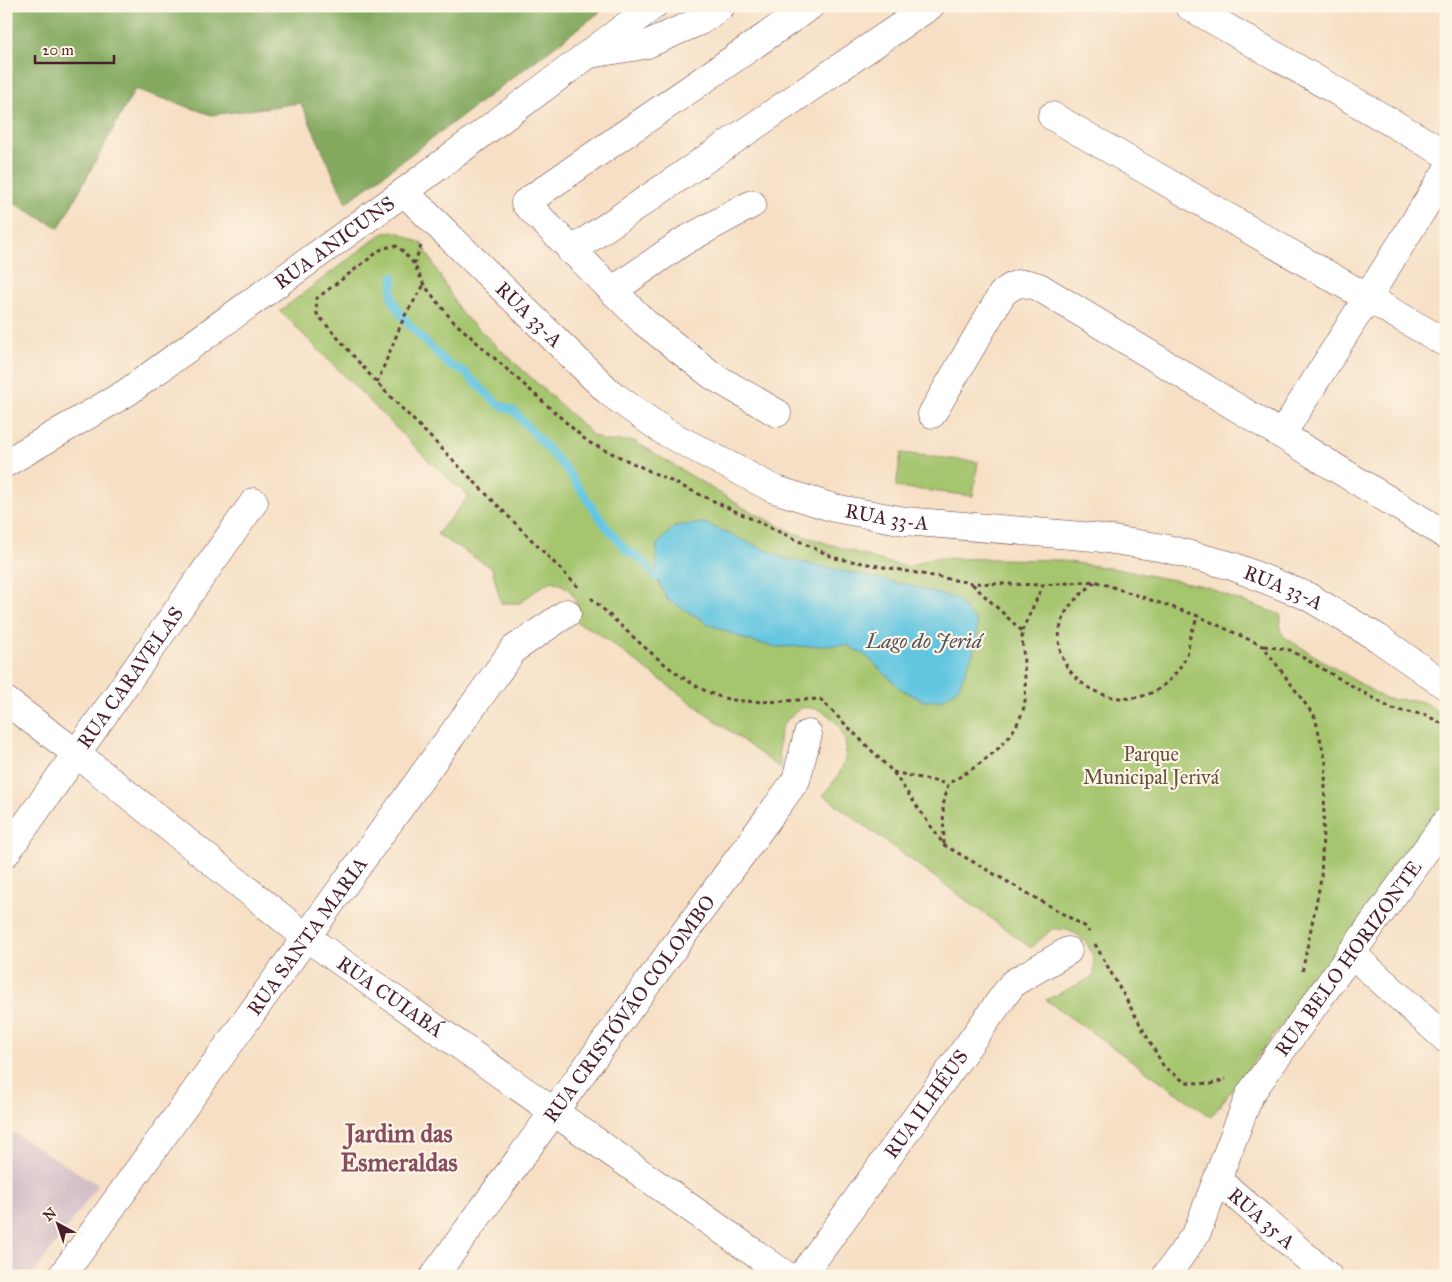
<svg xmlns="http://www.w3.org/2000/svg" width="1452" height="1282" font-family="'IM FELL Great Primer',serif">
	<rect width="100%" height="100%" fill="#fcf5e5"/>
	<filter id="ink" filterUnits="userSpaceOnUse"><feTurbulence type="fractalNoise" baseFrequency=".02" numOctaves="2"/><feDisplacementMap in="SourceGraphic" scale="10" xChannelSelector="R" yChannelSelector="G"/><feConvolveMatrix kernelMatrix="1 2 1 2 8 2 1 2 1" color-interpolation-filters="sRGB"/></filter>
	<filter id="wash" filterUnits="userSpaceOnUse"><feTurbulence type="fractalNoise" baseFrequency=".0096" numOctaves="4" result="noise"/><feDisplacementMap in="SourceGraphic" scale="20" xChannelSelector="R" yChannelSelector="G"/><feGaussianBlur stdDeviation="1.12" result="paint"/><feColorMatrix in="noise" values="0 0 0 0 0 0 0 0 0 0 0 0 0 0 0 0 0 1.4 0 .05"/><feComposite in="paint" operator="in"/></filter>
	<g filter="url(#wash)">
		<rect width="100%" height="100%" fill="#f6dfc4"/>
		<path fill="#d2bdc6" d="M6 1128 98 1185 32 1276H6Z"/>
		<path fill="#a5c56e" stroke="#78724c" d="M398 232 422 244 461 313 593 435 604 441H634L746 509 794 533 886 562 909 567 931 558 1055 560 1117 569 1208 587 1229 597 1279 614 1281 617 1280 629 1284 637 1382 697C1393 702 1403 698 1414 700 1426 701 1437 711 1446 718V811L1211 1117 1046 1000 1093 977C1099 951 1080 926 1052 929L1031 948 823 795C832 784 842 773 845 758 851 732 828 704 801 708 774 727 778 739 781 769L596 632 575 621C580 599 573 588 552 581L539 588 520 603H501L492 568 437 534 469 496 432 464 280 311 379 236 384 233Z
			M901 453 978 462 973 496 896 487Z"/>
		<path fill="#84aa61" stroke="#676446" d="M6 6H608L346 203 301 103 212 115 135 89 59 228 6 199Z"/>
		<path fill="#63c6e1" stroke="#567286" d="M704 523 787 559 912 586 956 599 977 623V643L958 688 942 700 924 701 901 689 865 655 847 645 775 647 746 640 709 624 667 599 656 577 657 545 675 526Z"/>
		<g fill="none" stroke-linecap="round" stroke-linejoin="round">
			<path stroke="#63c6e1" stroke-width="8" d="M393 276 392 298 400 313 414 330 450 366 462 370 498 404 514 411 566 469 605 525 626 550 641 559 656 577"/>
		</g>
	</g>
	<g filter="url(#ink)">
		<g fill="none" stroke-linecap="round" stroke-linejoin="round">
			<g stroke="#643c42" stroke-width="29">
				<g id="minor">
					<path d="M1189 6 1446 154"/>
					<path d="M590 54 645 45 700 21 721 6"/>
					<path d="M1052 116 1446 343"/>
					<path id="s1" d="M404 192 610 393 665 432 774 489 834 508 905 521 1094 537 1164 548 1232 566 1307 596 1378 638 1446 686"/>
					<path d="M571 251 930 6"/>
					<path d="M612 291 684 241 752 204"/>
					<path d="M777 413 713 376 644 322 525 203 810 6"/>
					<path d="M932 414 1002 294C1015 282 1023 281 1039 287L1446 535"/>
					<path d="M1282 434 1446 172"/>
					<path id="s2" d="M6 463 126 393 404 192 653 6"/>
					<path id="s3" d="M6 701 76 753 306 937 787 1276"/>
					<path id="s4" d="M6 853 254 502"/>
					<path d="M1351 953 1446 1039"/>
					<path id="s5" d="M1218 1180 1328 1276"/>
					<path id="s6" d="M62 1276 514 649 567 613"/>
					<path id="s7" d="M434 1276 796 780 808 734"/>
					<path id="s8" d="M802 1276 1013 983 1068 951"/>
					<path id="s9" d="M1166 1276 1197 1232 1250 1094 1446 822"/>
				</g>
			</g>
			<path stroke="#643c42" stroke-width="3" stroke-dasharray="4 4" stroke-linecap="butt" d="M414 264 421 246
				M377 383 404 317 424 285
				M1095 582C1083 593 1068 603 1063 619 1042 674 1111 717 1157 690 1168 684 1179 670 1185 659 1189 653 1188 644 1190 637 1192 630 1195 623 1198 616
				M578 587 377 383 317 314 316 299 383 248 398 246 414 264 424 285 452 320 588 442 835 558 971 583 1043 585 1095 581 1198 616 1263 646 1315 717 1326 763 1321 879 1302 973
				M591 598C627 630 678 685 724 698 752 705 791 700 820 699L893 772 944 845 1086 927 1089 932
				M1022 631 1043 585
				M1264 646 1290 650 1392 709 1426 715 1446 726
				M893 772 948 784
				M944 844 943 806 948 784C979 765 1013 745 1024 707 1028 695 1022 647 1022 631L971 583
				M1095 944 1164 1067 1185 1082 1211 1084 1226 1079"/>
			<use href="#minor" stroke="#fff" stroke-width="28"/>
		</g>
	</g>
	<g text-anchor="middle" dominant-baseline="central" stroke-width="4.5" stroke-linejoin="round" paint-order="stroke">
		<g font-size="20" fill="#4a1f2b" stroke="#fcf5e5">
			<text stroke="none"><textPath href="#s2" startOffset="396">RUA ANICUNS</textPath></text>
			<text stroke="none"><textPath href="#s1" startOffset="175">RUA 33-A</textPath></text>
			<text stroke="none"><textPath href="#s1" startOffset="595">RUA 33-A</textPath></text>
			<text stroke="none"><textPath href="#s1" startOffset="1000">RUA 33-A</textPath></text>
			<text stroke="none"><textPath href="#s4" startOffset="215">RUA CARAVELAS</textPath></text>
			<text stroke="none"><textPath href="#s6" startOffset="419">RUA SANTA MARIA</textPath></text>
			<text stroke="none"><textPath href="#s9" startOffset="369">RUA BELO HORIZONTE</textPath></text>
			<text stroke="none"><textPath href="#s3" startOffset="485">RUA CUIABÁ</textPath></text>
			<text stroke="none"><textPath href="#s7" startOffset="331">RUA CRISTÓVÃO COLOMBO</textPath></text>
			<text stroke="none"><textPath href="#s8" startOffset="212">RUA ILHÉUS</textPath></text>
			<text stroke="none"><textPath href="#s5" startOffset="58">RUA 35 A</textPath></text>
		</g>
		<g font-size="20" fill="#65513f" stroke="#fcf5e5">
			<text x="1151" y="754">Parque<tspan x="1151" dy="23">Municipal Jerivá</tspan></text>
		</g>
		<g font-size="21" font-style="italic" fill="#525162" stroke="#fcf5e5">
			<text x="924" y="641">Lago do Jeriá</text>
		</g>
		<g font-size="25" font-weight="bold" fill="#864c60" stroke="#fcf5e5">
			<text x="399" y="1133">Jardim das<tspan x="399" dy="29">Esmeraldas</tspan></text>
		</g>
	</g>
	<rect width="1452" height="1282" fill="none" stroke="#fcf5e5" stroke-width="25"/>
	<g transform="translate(58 1224) rotate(320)" stroke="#fcf5e5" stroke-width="4" paint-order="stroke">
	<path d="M0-4L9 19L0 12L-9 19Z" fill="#4a1f2b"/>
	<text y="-8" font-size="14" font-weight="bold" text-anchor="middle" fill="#4a1f2b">N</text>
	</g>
	<path d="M35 55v8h79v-8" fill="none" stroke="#4a1f2b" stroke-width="2.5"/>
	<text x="42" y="55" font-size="15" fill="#4a1f2b" stroke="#fcf5e5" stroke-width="4" paint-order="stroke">20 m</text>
</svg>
